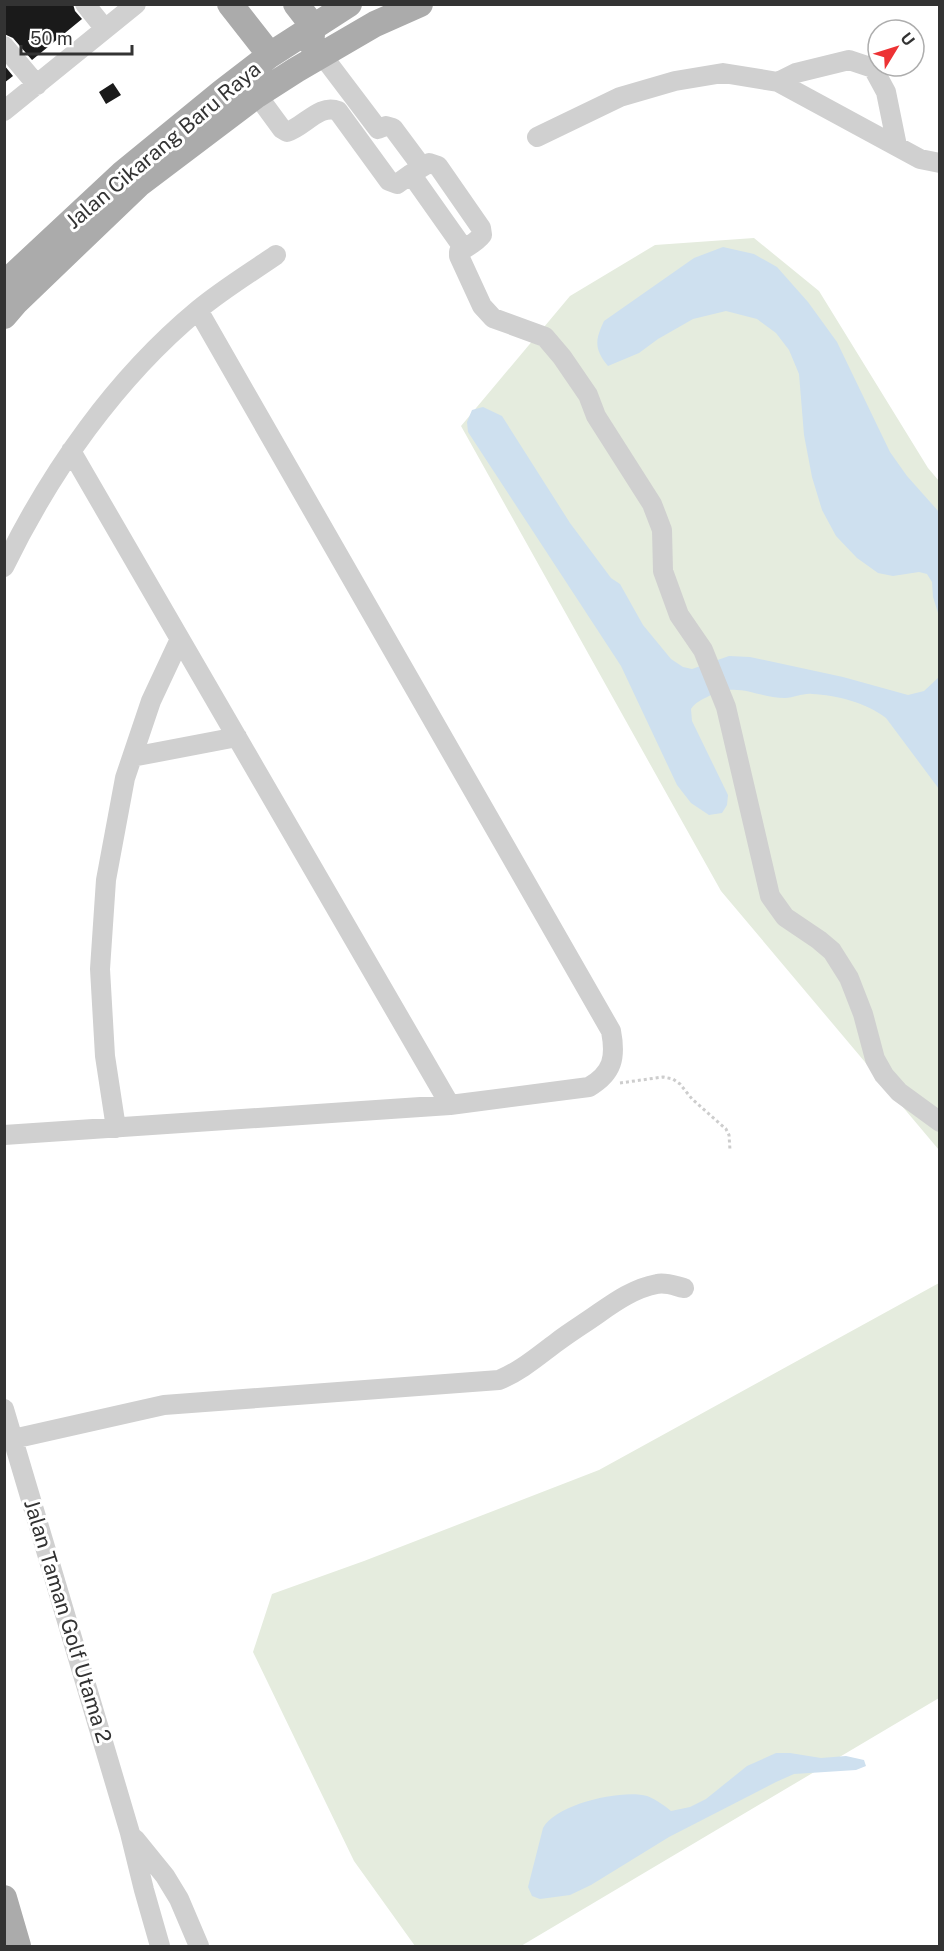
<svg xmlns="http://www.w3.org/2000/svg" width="944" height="1951" font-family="'Public Sans',sans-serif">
	<rect width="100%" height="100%" fill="#fff"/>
	<path fill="#e5ecde" d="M754 238 819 291 928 468 939 481V1150L721 891 461 426 570 296 655 245Z
		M939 1283V1698L521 1946H415L354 1861 253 1652 272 1594 364 1561 599 1470Z"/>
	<path fill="#cee0ef" d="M723 247 754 254 777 267 808 302 837 342 890 452 907 476 939 512V616L933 597 932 582 927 574 919 572 893 576 878 573 857 558 836 536 822 510 812 477 804 435 799 374 789 350 776 333 757 319 726 311 693 319 658 339 639 353 608 366C594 349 595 340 604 321L694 258Z
		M483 407 502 416 570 523 611 578 620 584 643 625 671 659 683 667 692 669 729 656 750 657 843 677 908 695 924 691 939 677V789L886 718C867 703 836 695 812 694 803 693 794 698 785 698 756 698 739 681 709 696 701 700 696 702 691 709L692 721 728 795 727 805 722 813 709 815 691 803 677 785 621 666 468 432 467 422 472 410Z
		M776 1753H790L821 1758 846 1756 864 1760 866 1766 856 1770 794 1774 776 1782 669 1837 591 1885 570 1895 540 1899 532 1896 528 1887 543 1828C556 1804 622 1789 647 1796 655 1799 664 1805 671 1811L690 1807 706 1799 747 1766Z"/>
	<path fill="#1a1a1a" d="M4 4H73L75 11 82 19 32 60 13 38 4 34Z
		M4 65 13 76 4 83Z
		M113 83 121 95 106 104 99 92Z"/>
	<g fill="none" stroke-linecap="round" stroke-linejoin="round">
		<path stroke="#cdcdcd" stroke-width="3" stroke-dasharray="3 3" stroke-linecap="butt" d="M620 1083 663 1077 673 1079 680 1084 692 1099 726 1129 729 1135 730 1150"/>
		<path stroke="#d0d0d0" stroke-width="20" d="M85 4 105 29
			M4 46 37 85
			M322 55 378 129 386 126 393 128 422 167
			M778 82 796 73 849 60 873 68 886 92 897 146
			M257 95 282 129 287 132C304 127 320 103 338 111L389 181 397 184 411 174
			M4 111 136 4
			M537 137 620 97 675 81 723 73 778 82 920 159 940 163
			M464 249 411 174 429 163 438 166 481 228 482 235C477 242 467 247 459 252V256L482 306 493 318 545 337 562 357 588 395 596 416 652 504 662 530 663 571 679 615 703 650 726 707 770 896 785 917 819 940 832 951 849 978 863 1014 875 1059 884 1075 899 1092 940 1122
			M71 451 450 1105
			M4 567C50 472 116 378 198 310 222 290 250 273 276 255
			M132 757 237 737
			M116 1128 105 1056 100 969 106 880 125 778 151 701 180 639
			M4 1135 450 1105 589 1087C613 1073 616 1057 611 1031L198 310
			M4 1409 130 1833 144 1890 160 1946
			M13 1439 164 1405 499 1380C521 1371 538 1356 557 1342 570 1332 585 1323 599 1313 616 1301 635 1288 657 1284 666 1282 675 1286 684 1288
			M135 1839 165 1876 179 1899 199 1946"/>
		<path stroke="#ababab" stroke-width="26" d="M230 4 270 55
			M296 4 313 26 311 43
			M4 284 123 173 222 92 270 55 349 4
			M4 316 16 302 138 185 257 95 296 70 375 24 420 4
			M4 1898 18 1946"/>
	</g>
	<g text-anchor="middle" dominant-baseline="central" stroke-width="6" stroke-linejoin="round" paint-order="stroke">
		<g font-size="21" fill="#333" stroke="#fff">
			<text transform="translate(163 145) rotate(-40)">Jalan Cikarang Baru Raya</text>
			<text transform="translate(68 1621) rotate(73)">Jalan Taman Golf Utama 2</text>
		</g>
	</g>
	<rect width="944" height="1951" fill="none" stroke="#333333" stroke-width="12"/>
	<g transform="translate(896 48) rotate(52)"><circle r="28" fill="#ffffff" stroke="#adadad" stroke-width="1.5"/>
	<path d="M0-4.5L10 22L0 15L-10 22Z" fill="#ed3234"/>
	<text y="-9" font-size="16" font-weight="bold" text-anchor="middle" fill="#333333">U</text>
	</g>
	<path d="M21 45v9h111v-9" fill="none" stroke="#333333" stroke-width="3"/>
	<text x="30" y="45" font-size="18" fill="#333333" stroke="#ffffff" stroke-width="4.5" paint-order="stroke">50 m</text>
</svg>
